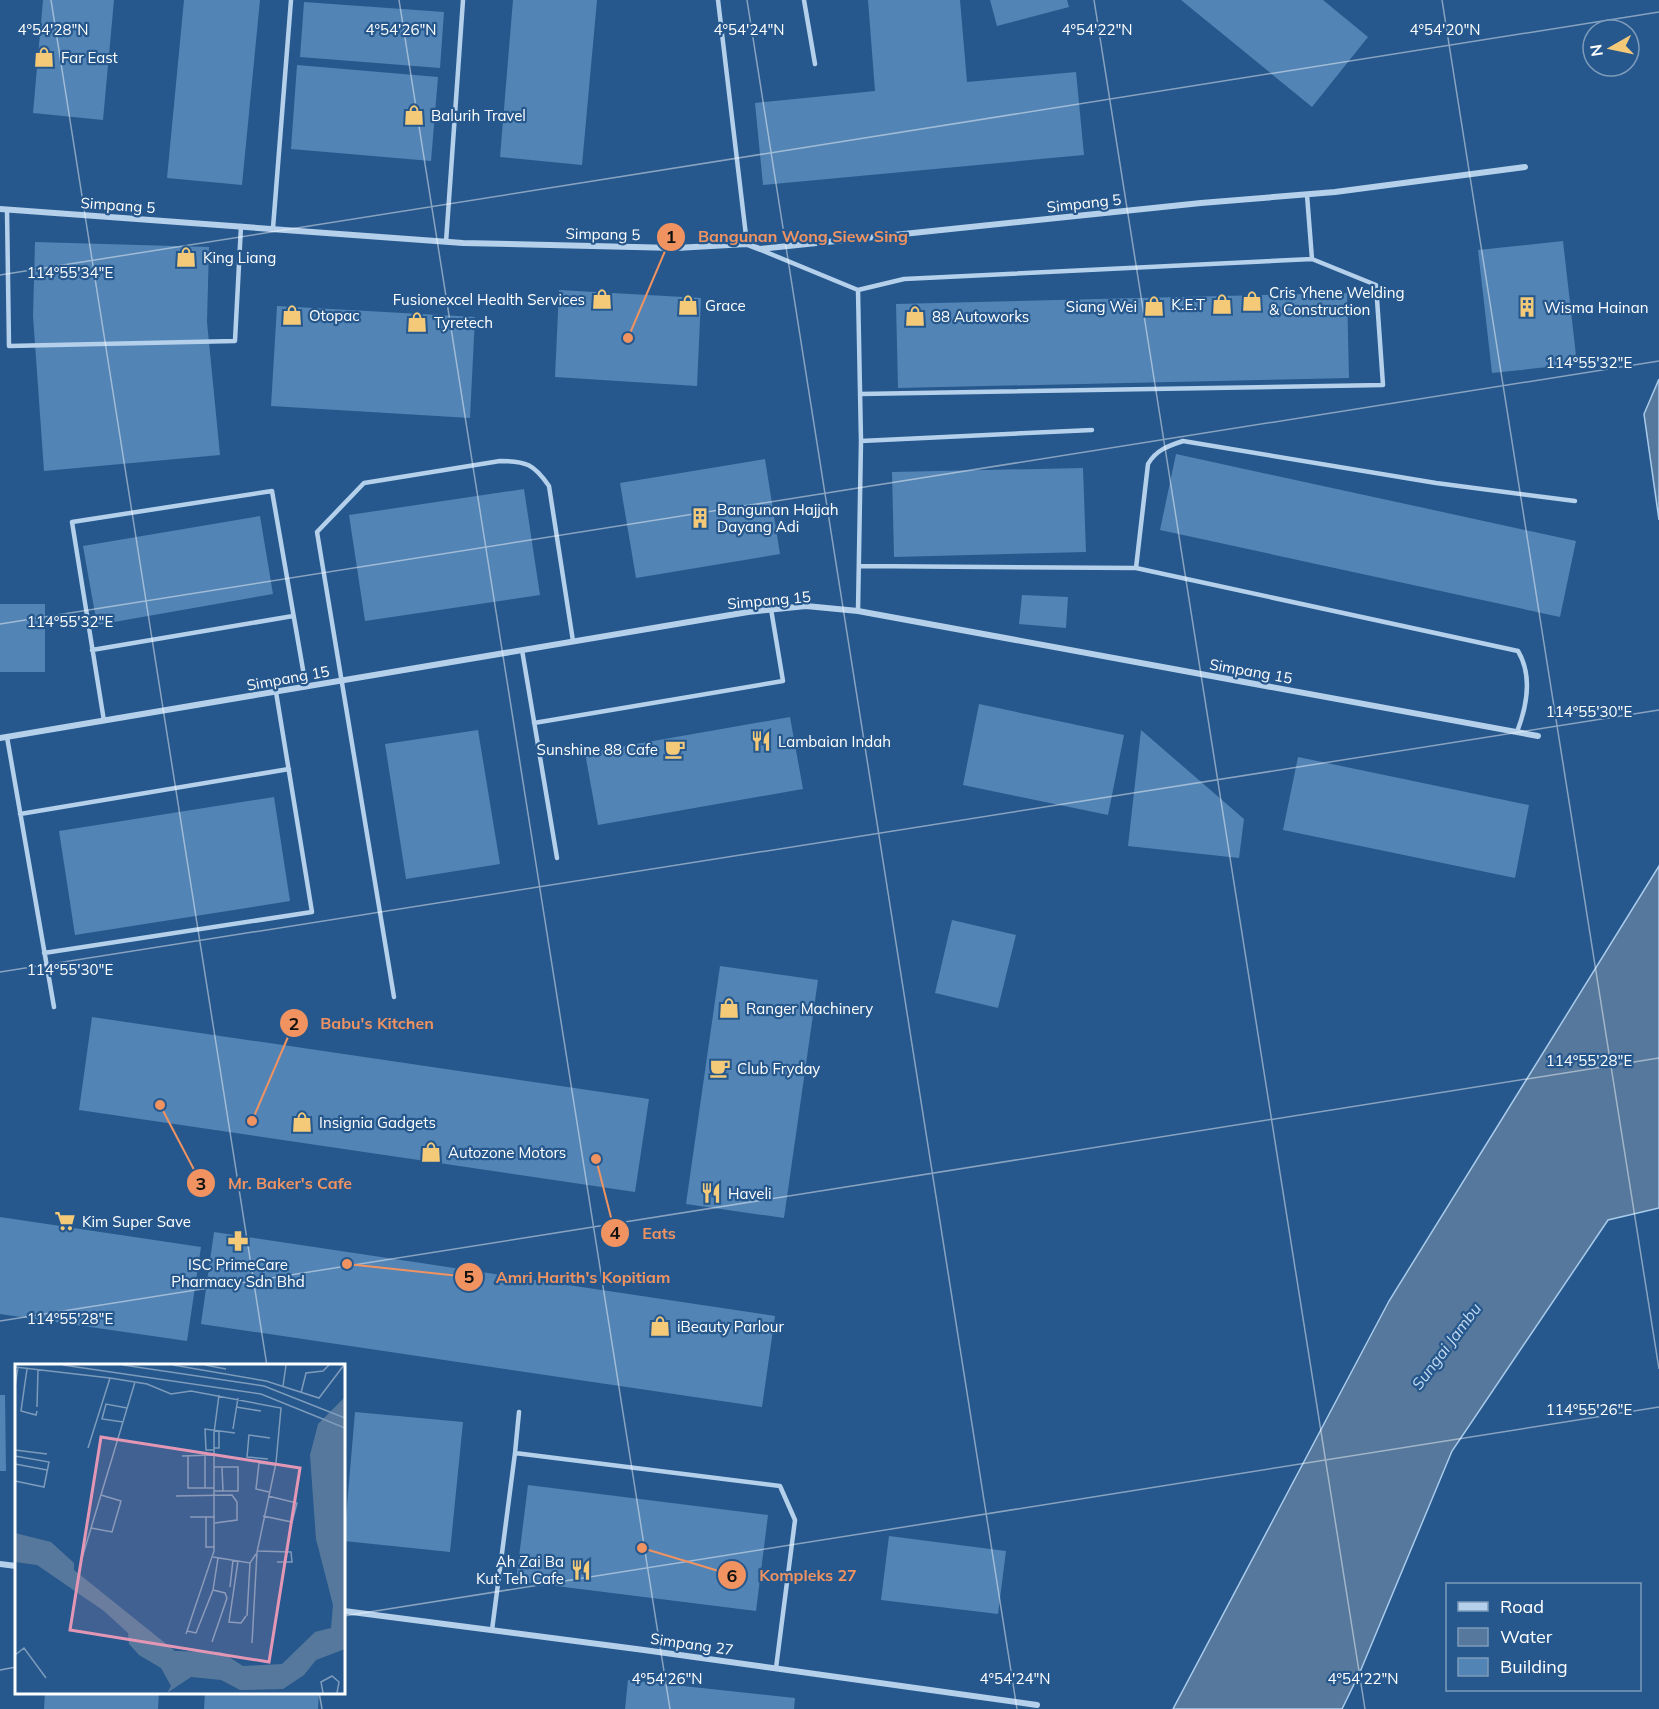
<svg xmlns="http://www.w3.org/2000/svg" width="1659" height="1709" font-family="Mulish,sans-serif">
	<rect width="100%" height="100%" fill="#26588d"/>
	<path fill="#56789c" stroke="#a9cbeb" stroke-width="1.5" d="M1659 379V520L1644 414Z
		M1659 866V1208L1608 1220 1452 1451 1360 1672 1342 1709H1173L1389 1301Z"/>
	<path fill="#5284b5" d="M43 0H114L103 120 33 113Z
		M184 0H260L242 185 167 178Z
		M513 0H597L582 165 500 157Z
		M868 0H960L967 82 1076 72 1084 155 763 185 755 103 875 91Z
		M990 0H1067L1069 7 997 26Z
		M1181 0H1323L1368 37 1312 107Z
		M304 2 444 12 440 68 300 57Z
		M297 65 438 77 431 161 291 149Z
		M1563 241 1577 364 1492 373 1478 250Z
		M35 242 209 247 207 322 220 455 44 471 33 316Z
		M559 290 701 298 697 386 555 377Z
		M1347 293 1349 378 898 388 896 304Z
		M277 306 475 317 470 418 271 406Z
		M1176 454 1576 541 1560 617 1160 530Z
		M765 459 780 554 636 578 620 483Z
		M1083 468 1086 552 894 557 892 472Z
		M524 489 540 595 365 621 349 515Z
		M260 516 273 594 97 625 83 546Z
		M1022 595 1068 597 1066 628 1019 624Z
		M0 604H45V672H0Z
		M979 704 1124 735 1108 815 963 785Z
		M790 717 803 789 598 825 585 753Z
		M478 730 500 864 406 879 385 744Z
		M1141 730 1244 819 1239 858 1128 846Z
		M1298 757 1529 805 1515 878 1283 830Z
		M274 797 290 901 75 935 59 831Z
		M952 920 1016 935 998 1008 935 993Z
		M720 966 818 980 784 1218 686 1204Z
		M92 1017 649 1099 635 1192 79 1110Z
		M0 1217 201 1247 187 1341 0 1314Z
		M214 1232 775 1316 762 1407 201 1324Z
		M0 1395H5L6 1471H0Z
		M355 1412 463 1422 450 1552 344 1541Z
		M528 1485 768 1515 756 1611 516 1581Z
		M889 1536 1006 1551 998 1614 881 1600Z
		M628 1680 795 1698 794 1709H625Z
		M45 1692H159L158 1709H44Z
		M205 1692H319L318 1709H204Z"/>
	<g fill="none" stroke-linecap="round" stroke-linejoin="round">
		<path stroke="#b5d0eb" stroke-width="4.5" d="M718 0 747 244
			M804 0 815 64
			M7 210 9 346 235 341 241 226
			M273 228 291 0
			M446 242 463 0
			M761 250 858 290 861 441 858 611
			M858 290 904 279 1312 259 1307 195
			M860 394 1383 385 1376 285 1312 259
			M861 441 1092 430
			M859 566 1136 568
			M92 650 293 616
			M522 650 557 858
			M104 721 72 522 272 491 306 687
			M534 723 783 681 771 609
			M1517 732C1527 706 1533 676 1518 651L1136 568 1148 464C1156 450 1168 446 1183 441L1436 483 1575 501
			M7 737 54 1007
			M20 814 289 769
			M44 953 312 912 276 692
			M394 997 317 532 364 483 500 461C526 461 534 464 549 486L573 641
			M515 1453 519 1412
			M492 1630 515 1453 780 1486 795 1520 776 1668"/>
		<path stroke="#b5d0eb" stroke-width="6" d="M0 209 463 243 676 248 747 244 760 249 1201 203 1335 192 1525 167
			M0 738 748 612 806 606 858 611 1538 736
			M0 1564 16 1566
			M344 1611 644 1650 1037 1705"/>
	</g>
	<path fill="none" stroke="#fff" stroke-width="1.5" stroke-opacity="0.45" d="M51 0 267 1366M399 0 670 1709M747 0 1017 1709M1094 0 1365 1709M1442 0 1659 1369M0 275 1659 12M0 624 1659 361M0 972 1659 710M0 1321 1659 1058M344 1616 1659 1407M0 1670 16 1667M319 1692 322 1709"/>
	<defs>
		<g id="shop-bare" transform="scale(1.62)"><path d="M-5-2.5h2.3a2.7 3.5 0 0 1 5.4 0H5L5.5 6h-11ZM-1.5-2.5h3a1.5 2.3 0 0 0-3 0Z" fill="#f4ca79" stroke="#26588d" stroke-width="2.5" paint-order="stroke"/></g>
		<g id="building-bare" transform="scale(1.62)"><path d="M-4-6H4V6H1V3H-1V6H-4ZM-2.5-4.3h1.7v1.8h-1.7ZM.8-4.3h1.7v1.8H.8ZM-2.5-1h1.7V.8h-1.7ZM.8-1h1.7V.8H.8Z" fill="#f4ca79" stroke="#26588d" stroke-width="2.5" paint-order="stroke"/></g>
		<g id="restaurant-bare" transform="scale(1.62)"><path d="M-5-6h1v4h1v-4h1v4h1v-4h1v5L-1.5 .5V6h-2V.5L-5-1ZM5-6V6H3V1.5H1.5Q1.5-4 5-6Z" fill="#f4ca79" stroke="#26588d" stroke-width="2.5" paint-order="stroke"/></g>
		<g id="cafe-bare" transform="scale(1.62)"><path d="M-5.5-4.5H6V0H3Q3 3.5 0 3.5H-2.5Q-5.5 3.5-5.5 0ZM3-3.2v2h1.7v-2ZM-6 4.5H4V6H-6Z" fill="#f4ca79" stroke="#26588d" stroke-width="2.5" paint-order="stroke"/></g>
		<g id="supermarket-bare" transform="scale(1.62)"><path d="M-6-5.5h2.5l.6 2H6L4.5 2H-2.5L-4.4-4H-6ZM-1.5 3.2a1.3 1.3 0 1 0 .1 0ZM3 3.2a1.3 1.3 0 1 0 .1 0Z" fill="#f4ca79" stroke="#26588d" stroke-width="2.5" paint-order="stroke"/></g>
		<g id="pharmacy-bare" transform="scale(1.62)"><path d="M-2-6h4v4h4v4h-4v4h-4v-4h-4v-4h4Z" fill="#f4ca79" stroke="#26588d" stroke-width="2.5" paint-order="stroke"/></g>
	</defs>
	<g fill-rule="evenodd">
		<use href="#shop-bare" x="44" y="57"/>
		<use href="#shop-bare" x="414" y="115"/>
		<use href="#shop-bare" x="186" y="257"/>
		<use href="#shop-bare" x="602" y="299"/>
		<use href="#shop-bare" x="1252" y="301"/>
		<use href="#shop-bare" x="1222" y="304"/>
		<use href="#shop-bare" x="688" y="305"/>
		<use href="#shop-bare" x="1154" y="306"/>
		<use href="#building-bare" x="1527" y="307"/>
		<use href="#shop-bare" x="292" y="315"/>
		<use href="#shop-bare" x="915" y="316"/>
		<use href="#shop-bare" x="417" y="322"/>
		<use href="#building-bare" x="700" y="518"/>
		<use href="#restaurant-bare" x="761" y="741"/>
		<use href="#cafe-bare" x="675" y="749"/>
		<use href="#shop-bare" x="729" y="1008"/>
		<use href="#cafe-bare" x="720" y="1068"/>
		<use href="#shop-bare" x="302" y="1122"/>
		<use href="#shop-bare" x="431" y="1152"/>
		<use href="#restaurant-bare" x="711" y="1193"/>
		<use href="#supermarket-bare" x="65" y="1221"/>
		<use href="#pharmacy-bare" x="238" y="1241"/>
		<use href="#shop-bare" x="660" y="1326"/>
		<use href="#restaurant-bare" x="581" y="1570"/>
	</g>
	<g text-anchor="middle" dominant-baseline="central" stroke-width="4.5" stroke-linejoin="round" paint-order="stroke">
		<g font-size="15" fill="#fff" stroke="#26588d" text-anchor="start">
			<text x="61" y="57">Far East</text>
			<text x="431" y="115">Balurih Travel</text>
			<text x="203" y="257">King Liang</text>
			<text x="1269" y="292">Cris Yhene Welding<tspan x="1269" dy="17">&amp; Construction</tspan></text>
			<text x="585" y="299" text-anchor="end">Fusionexcel Health Services</text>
			<text x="1205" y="304" text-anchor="end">K.E.T</text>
			<text x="705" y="305">Grace</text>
			<text x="1137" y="306" text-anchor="end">Siang Wei</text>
			<text x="1544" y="307">Wisma Hainan</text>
			<text x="309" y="315">Otopac</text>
			<text x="932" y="316">88 Autoworks</text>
			<text x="434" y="322">Tyretech</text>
			<text x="717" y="509">Bangunan Hajjah<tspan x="717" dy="17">Dayang Adi</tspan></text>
			<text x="778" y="741">Lambaian Indah</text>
			<text x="658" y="749" text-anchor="end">Sunshine 88 Cafe</text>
			<text x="746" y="1008">Ranger Machinery</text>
			<text x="737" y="1068">Club Fryday</text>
			<text x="319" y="1122">Insignia Gadgets</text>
			<text x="448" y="1152">Autozone Motors</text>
			<text x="728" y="1193">Haveli</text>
			<text x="82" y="1221">Kim Super Save</text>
			<text x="238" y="1264" text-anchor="middle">ISC PrimeCare<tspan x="238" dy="17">Pharmacy Sdn Bhd</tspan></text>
			<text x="677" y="1326">iBeauty Parlour</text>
			<text x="564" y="1561" text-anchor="end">Ah Zai Ba<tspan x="564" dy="17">Kut Teh Cafe</tspan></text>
		</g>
		<g font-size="15" fill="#fff" stroke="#26588d">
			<text transform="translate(1084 203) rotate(-6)">Simpang 5</text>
			<text transform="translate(118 205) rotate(4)">Simpang 5</text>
			<text transform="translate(603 234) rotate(1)">Simpang 5</text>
			<text transform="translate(769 600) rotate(-5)">Simpang 15</text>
			<text transform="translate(1251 671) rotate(10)">Simpang 15</text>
			<text transform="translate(288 678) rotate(-10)">Simpang 15</text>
			<text transform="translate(692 1644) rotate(8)">Simpang 27</text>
		</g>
		<g font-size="16" font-style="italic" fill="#c1daf2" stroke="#26588d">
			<text transform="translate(1446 1346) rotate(-53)">Sungai Jambu</text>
		</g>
	</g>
	<g transform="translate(15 1364)">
		<rect width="330" height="330" fill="#26588d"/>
		<path d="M330 33V285L301 296 289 311 268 325 225 326 206 316 176 313 152 329 156 322 146 304 124 291 114 280 113 269 89 247 22 201 0 198V169L36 178 59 199V206L160 287 206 288 228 302 267 300 300 268 316 264 318 241 301 175 295 91 303 60Z" fill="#56789c"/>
		<path fill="none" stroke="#7d9bbb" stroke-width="1.5" d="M48 1 246 30 330 64M108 1 249 22 330 54M158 1 251 17 304 34 329 1M190 1 211 5M0 3 95 14 132 20 156 30 176 27 266 44 261 99 242 188 237 279M12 5 6 47 21 51 22 47M268 22 271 1M0 23 3 3M286 29 291 9 308 7 314 1M22 43 23 6M221 43 246 47M108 58 87 55 91 40 112 44M218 65 223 34M73 84 95 14M199 84H204V67M0 86 32 90M199 86H191L190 65 220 69M190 91V124M0 92 34 98 29 123 0 117M167 92 199 91M173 92V124H199M253 95 232 93 234 71 255 74M0 100 32 106M199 103H223V127H199M207 103 208 127M254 128 241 125 244 99 260 101M161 132 217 131 222 138V156L200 159M248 152 277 158 282 139 253 132M175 153H200M191 153V183H200M76 164 97 168 106 137 86 131M243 187 276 188 277 198H262M198 193 235 199 241 190M67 194 120 18M223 197 214 258 226 259 231 252M215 223 218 196M198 226 203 194M232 252 235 199M172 267 181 269 198 226 210 229 212 234 197 278M171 270 199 187V69L204 31M0 291 9 284 31 314M308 329 306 318 317 312 324 318 322 329"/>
		<path fill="#e497b5" fill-opacity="0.15" stroke="#e497b5" stroke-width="3" d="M86 73 285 104 254 298 55 266Z"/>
		<rect width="330" height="330" fill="none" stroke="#fff" stroke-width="3"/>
	</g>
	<g font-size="15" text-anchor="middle" fill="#fff" stroke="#26588d" stroke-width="4.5" stroke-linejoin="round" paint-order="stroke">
		<text x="1445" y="35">4°54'20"N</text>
		<text x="53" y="35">4°54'28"N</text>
		<text x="401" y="35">4°54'26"N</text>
		<text x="749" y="35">4°54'24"N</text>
		<text x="1097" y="35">4°54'22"N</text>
		<text x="70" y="278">114°55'34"E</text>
		<text x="1589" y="368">114°55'32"E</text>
		<text x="70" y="627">114°55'32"E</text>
		<text x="1589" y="717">114°55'30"E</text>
		<text x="70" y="975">114°55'30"E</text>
		<text x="1589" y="1066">114°55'28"E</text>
		<text x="70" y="1324">114°55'28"E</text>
		<text x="1589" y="1415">114°55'26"E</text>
		<text x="667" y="1684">4°54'26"N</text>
		<text x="1015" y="1684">4°54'24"N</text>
		<text x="1363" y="1684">4°54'22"N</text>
	</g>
	<path fill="none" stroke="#f09361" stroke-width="2" d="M628 338L671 237M252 1121L294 1023M160 1105L201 1183M596 1159L615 1233M347 1264L469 1277M642 1548L732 1575"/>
	<g fill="#f09361" stroke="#26588d" stroke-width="2">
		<circle cx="628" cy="338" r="6"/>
		<circle cx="252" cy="1121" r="6"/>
		<circle cx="160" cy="1105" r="6"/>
		<circle cx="596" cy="1159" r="6"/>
		<circle cx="347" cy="1264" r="6"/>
		<circle cx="642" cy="1548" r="6"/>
		<circle cx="671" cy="237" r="15"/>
		<circle cx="294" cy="1023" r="15"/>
		<circle cx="201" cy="1183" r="15"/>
		<circle cx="615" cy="1233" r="15"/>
		<circle cx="469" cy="1277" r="15"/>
		<circle cx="732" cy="1575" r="15"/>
	</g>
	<g font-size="18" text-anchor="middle" font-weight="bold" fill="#111">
		<text x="671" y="243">1</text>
		<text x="294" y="1030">2</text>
		<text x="201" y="1190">3</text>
		<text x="615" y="1239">4</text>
		<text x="469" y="1283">5</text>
		<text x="732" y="1582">6</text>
	</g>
	<g font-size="16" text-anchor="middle" font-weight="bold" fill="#f09361" stroke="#26588d" stroke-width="4.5" stroke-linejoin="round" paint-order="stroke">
		<text x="803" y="242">Bangunan Wong Siew Sing</text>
		<text x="377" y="1029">Babu's Kitchen</text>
		<text x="290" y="1189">Mr. Baker's Cafe</text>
		<text x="659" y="1239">Eats</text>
		<text x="583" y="1283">Amri Harith's Kopitiam</text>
		<text x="808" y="1581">Kompleks 27</text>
	</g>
	<rect x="1446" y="1583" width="195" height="108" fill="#26588d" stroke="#7d9bbb" stroke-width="1.5"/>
	<rect x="1458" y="1602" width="30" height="9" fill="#b5d0eb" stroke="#7d9bbb" stroke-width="1.5"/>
	<text x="1500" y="1613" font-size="18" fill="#ffffff">Road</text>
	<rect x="1458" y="1628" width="30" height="18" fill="#56789c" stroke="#7d9bbb" stroke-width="1.5"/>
	<text x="1500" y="1643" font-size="18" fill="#ffffff">Water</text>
	<rect x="1458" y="1658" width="30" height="18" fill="#5284b5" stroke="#7d9bbb" stroke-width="1.5"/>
	<text x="1500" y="1673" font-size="18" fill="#ffffff">Building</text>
	<g transform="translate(1611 48) rotate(261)"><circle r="28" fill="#26588d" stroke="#7d9bbb" stroke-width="1.5"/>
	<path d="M0-4.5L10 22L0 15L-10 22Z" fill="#f4ca79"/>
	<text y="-9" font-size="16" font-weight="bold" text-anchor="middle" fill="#ffffff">N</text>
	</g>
</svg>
